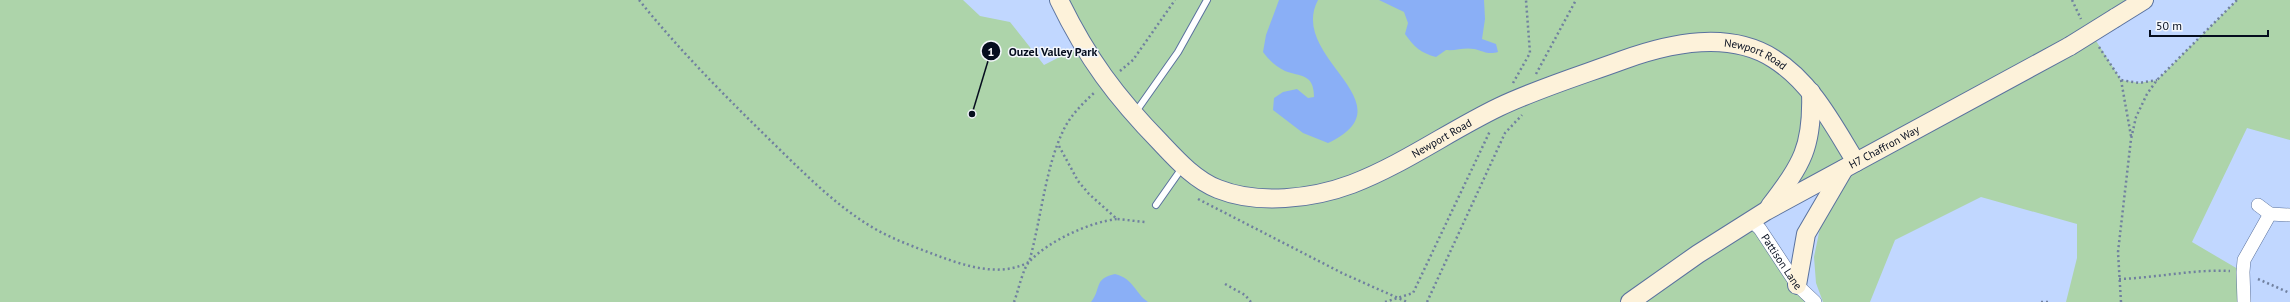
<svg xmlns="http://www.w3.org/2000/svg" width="2290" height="302" font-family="'PT Sans',sans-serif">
	<rect width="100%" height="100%" fill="#c1d7ff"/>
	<path fill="#add4aa" d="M0 0H963L980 16 1010 22 1044 65 1083 45 1059 0H2144L2091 33 2121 80 2139 83 2157 80 2237 0H2290V140L2247 128 2192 242 2243 272 2244 302H2066L2077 258V224L1981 197 1895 240 1870 302H1823L1816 283 1814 257 1820 228 1834 205 1855 163 1751 220 1815 302H0Z"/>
	<path fill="#8aaff6" d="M1279 0H1318C1287 58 1412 103 1328 143L1303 133 1273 110 1274 98 1283 92 1297 89 1308 98 1314 97C1314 73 1300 77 1285 71 1275 66 1269 60 1263 52L1266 35Z
		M1379 0H1484L1485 19 1482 39 1496 44 1498 52C1488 55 1483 51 1474 49 1464 47 1456 51 1446 50L1436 57C1421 53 1414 47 1405 34L1408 23 1404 12Z
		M1115 274C1134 279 1134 292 1148 302H1091C1102 288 1093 279 1115 274Z"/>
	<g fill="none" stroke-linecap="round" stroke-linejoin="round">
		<g stroke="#5a729e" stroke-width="8">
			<path id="lane" d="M1135 113 1178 52 1207 0
				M1156 205 1182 168"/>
		</g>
		<g stroke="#5a729e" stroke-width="14">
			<g id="street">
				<path d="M2258 205 2270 214"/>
				<path id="s1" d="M1751 220 1760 229 1797 285 1815 302"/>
				<path d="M2244 302 2243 272 2244 260 2270 214 2290 215"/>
			</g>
		</g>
		<g stroke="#5a729e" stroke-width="20">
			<g id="secondary">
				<path id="s2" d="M1059 0C1087 58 1116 97 1161 143 1177 160 1195 180 1218 189 1258 205 1312 199 1352 184 1404 164 1449 131 1499 107 1539 88 1582 75 1623 60 1670 43 1729 30 1774 59 1812 83 1833 125 1856 162"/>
				<path d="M2115 18 2144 0"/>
				<path d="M1770 206C1802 164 1813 147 1811 92"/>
				<path d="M1797 285 1806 234 1844 169"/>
				<path id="s3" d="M1630 302 1698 254 1766 211 2070 46"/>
			</g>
		</g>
		<path stroke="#70809f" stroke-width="2.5" stroke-dasharray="2 3" stroke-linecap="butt" d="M639 0C680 51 726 97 773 143 805 174 838 208 877 230 897 241 920 249 941 257 969 267 1001 277 1029 262 1041 221 1045 167 1064 129 1071 115 1083 103 1095 92
			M2072 0 2081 19
			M2099 47 2121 80 2139 83 2157 80
			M1120 71 1133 60 1175 0
			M1536 74 1576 0
			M2121 80 2131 136
			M1513 83 1530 53 1526 0
			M1059 146 1078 181 1089 194 1117 219 1145 222
			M1198 199 1344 274 1407 302
			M2119 279C2156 278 2193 269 2230 271
			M2258 279 2290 293
			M1225 284 1245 295 1251 302
			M1014 302C1018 292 1023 268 1029 262 1048 241 1090 222 1117 219
			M1385 302 1413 293 1490 131
			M1427 302 1505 133 1522 115
			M2041 302H2049
			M2121 302 2118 252 2131 139 2136 117 2147 94 2157 80 2237 0"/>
		<use href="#lane" stroke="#fff" stroke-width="6"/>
		<use href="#street" stroke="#fff" stroke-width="13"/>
		<use href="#secondary" stroke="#fdf2da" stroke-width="18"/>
		<g stroke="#5a729e" stroke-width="20" stroke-linecap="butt">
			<path id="secondary-bridge" d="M2070 46 2115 18"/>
		</g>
		<use href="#secondary-bridge" stroke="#fdf2da" stroke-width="18"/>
	</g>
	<g text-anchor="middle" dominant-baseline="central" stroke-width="3" stroke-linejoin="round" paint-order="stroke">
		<g font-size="11" fill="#050d1e" stroke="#f4f7fc">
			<text stroke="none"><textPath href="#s2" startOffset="823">Newport Road</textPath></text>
			<text stroke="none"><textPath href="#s2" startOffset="488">Newport Road</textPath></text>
			<text stroke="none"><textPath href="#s3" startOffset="298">H7 Chaffron Way</textPath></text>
			<text stroke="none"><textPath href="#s1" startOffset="52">Pattison Lane</textPath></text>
		</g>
	</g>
	<path fill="none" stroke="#050d1e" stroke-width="1.5" d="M972 114L991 51"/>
	<g fill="#050d1e" stroke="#f4f7fc" stroke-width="1.5">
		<circle cx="972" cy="114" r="4"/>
		<circle cx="991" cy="51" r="10"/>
	</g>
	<g font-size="12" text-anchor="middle" font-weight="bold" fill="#fff">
		<text x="991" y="56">1</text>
	</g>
	<g font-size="12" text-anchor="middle" font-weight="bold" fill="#050d1e" stroke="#f4f7fc" stroke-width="3" stroke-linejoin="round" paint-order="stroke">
		<text x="1053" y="56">Ouzel Valley Park</text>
	</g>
	<path d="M2150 30v6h118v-6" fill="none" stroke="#050d1e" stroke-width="2"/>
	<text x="2156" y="30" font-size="12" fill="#050d1e" stroke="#f4f7fc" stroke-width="3" paint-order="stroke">50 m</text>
</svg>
